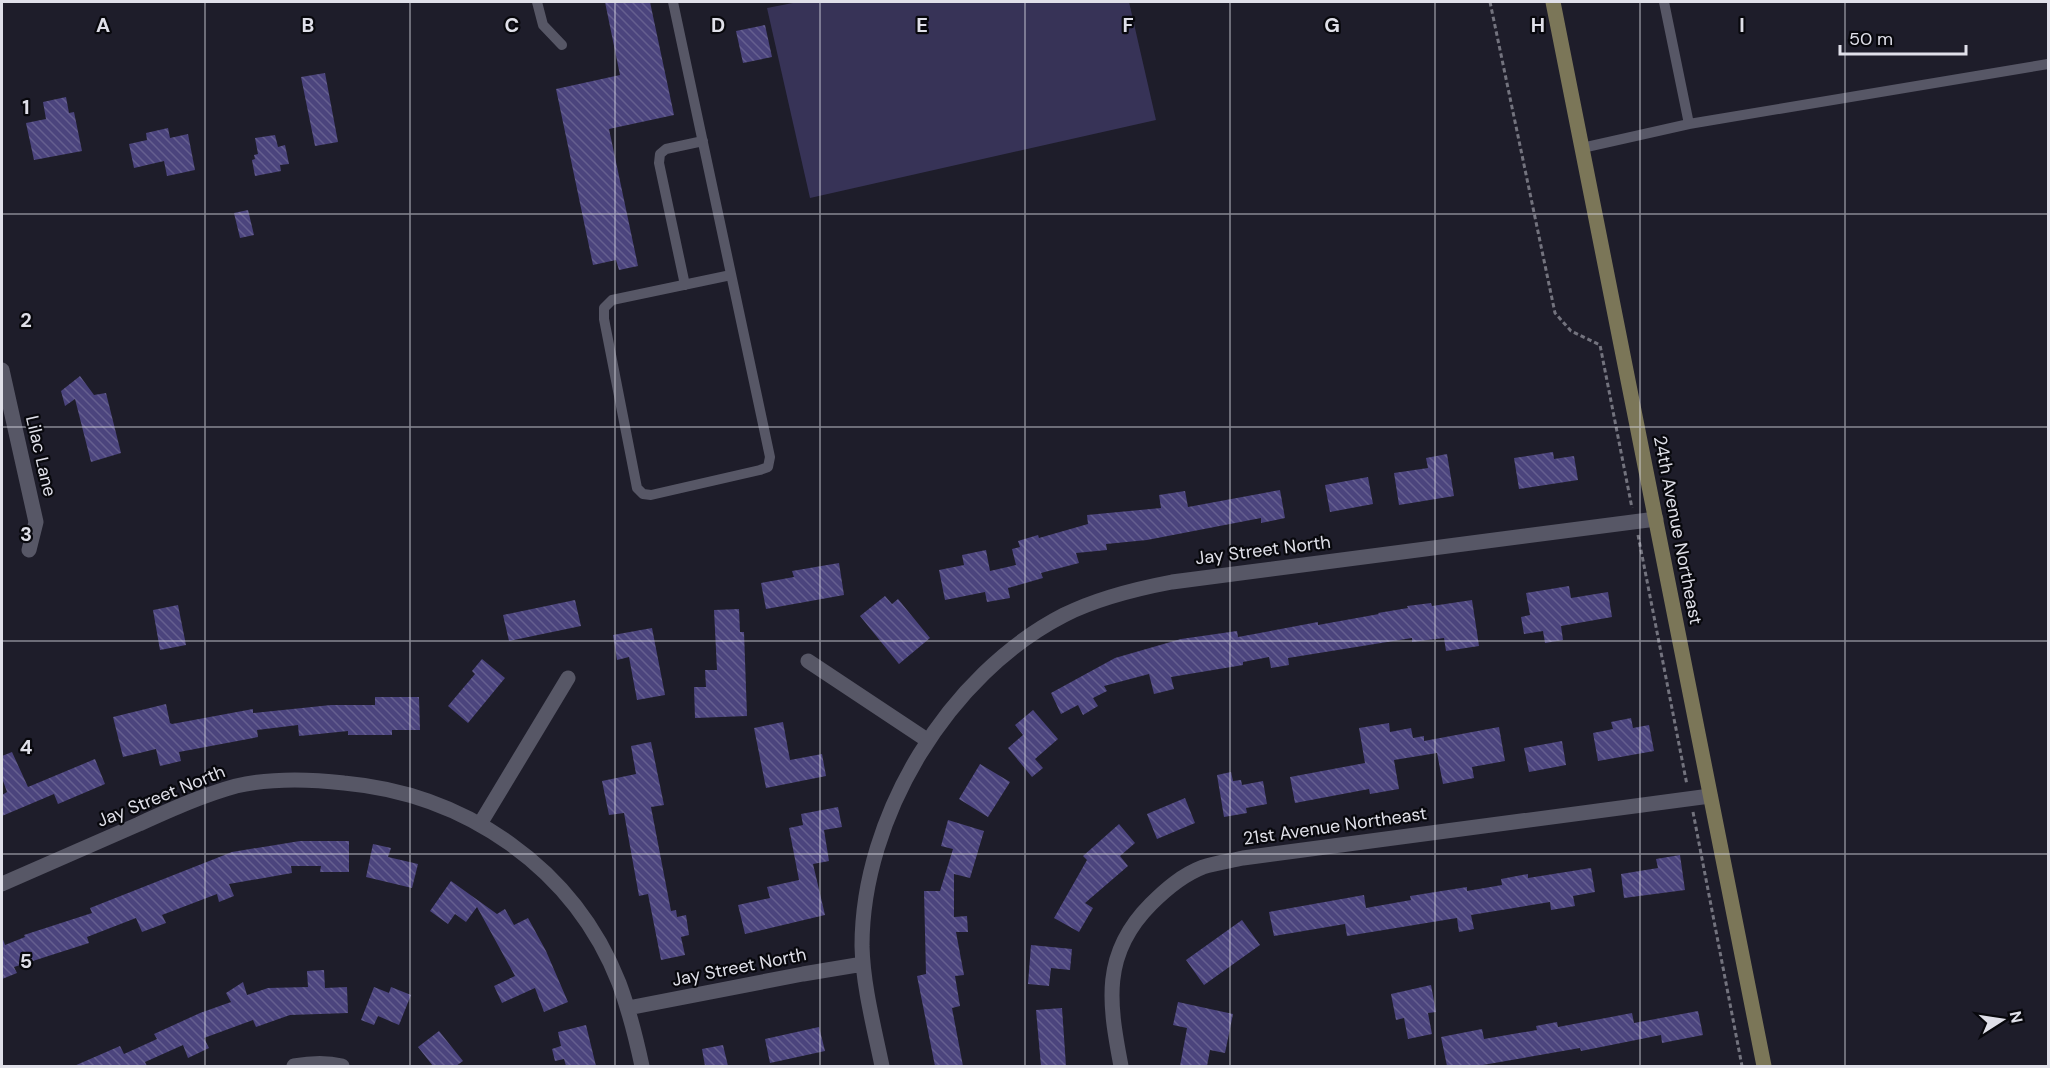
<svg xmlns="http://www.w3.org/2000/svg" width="2050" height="1068" font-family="'DM Sans',sans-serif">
	<defs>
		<pattern id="building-back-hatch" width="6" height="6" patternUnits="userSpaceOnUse" patternTransform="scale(1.5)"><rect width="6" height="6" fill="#4b447d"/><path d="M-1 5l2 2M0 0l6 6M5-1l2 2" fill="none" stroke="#655f8f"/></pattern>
	</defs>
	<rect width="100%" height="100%" fill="#1e1d2a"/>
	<path fill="#373357" d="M798 2H1129L1156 120 810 198 767 8Z"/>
	<path fill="url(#building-back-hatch)" d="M605 2H650L674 115 609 129 638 266 619 270 616 260 593 265 556 89 620 75Z
		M765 25 772 57 743 63 736 31Z
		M325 73 338 142 315 146 301 77Z
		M66 97 69 113 74 112 82 151 34 160 26 123 46 119 43 102Z
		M168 128 170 138 188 134 195 170 167 176 164 161 134 168 129 144 147 140 146 133Z
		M275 135 278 147 285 145 289 164 280 165 281 171 255 176 252 160 255 159 254 155 258 154 255 138Z
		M248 210 254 235 240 238 234 213Z
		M80 376 94 395 106 393 121 453 91 462 75 399 65 406 61 391Z
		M1553 452 1554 459 1574 456 1578 480 1519 489 1514 458Z
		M1447 454 1454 496 1399 505 1394 473 1428 468 1426 458Z
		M1368 477 1373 504 1330 512 1325 485Z
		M1280 490 1285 518 1261 523V518L1147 540 1106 544 1107 550 1076 553 1079 563 1041 573 1043 578 1008 588 1010 598 987 602 985 592 945 600 939 570 964 565 962 555 986 550 990 571 1016 565 1012 549 1020 547 1018 541 1038 535 1039 538 1088 524 1087 515 1161 508 1159 495 1185 491 1188 507Z
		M839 563 844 595 766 609 761 583 794 577 792 571Z
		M1569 586 1571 598 1608 592 1612 617 1561 626 1563 640 1545 643 1543 631 1524 634 1521 617 1530 615 1526 593Z
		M885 596 892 604 898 599 930 638 899 664 860 616Z
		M575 600 581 626 509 641 503 615Z
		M1472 600 1479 646 1446 651 1444 638 1412 642V638L1288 658 1289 665 1271 668 1269 657 1243 662V665L1171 677 1174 689 1154 694 1149 674 1104 686 1107 691 1093 698 1098 706 1083 715 1078 705 1061 714 1051 693 1115 658 1181 639 1237 631 1238 637 1318 622V625L1379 614 1378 613 1408 608 1407 606 1431 603 1432 606Z
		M178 605 186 645 160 650 153 610Z
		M739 609 740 632H744L747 716 695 718 694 687H706L705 670H717L714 610Z
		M652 628 665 695 637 700 629 657 617 660 613 635Z
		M482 659 505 678 468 723 448 706 475 674 472 671Z
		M375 697H419L420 730H392V735H348V731L299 736 298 725 257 730 258 737 179 752 181 761 160 766 156 749 123 757 113 717 166 704 170 723 172 724 253 709V713L331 705H375Z
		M1033 710 1058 739 1035 759 1043 768 1032 777 1008 748 1023 735 1015 725Z
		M1631 718 1633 728 1649 725 1654 751 1598 761 1593 733 1613 729 1611 722Z
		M783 722 790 760 822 754 826 776 766 788 754 728Z
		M1389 723 1390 732 1411 728 1413 738 1424 736V741L1499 727 1505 761 1472 767 1474 778 1443 784 1437 753 1394 760 1399 789 1370 794 1369 789 1295 803 1290 777 1365 763 1359 728Z
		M1562 741 1566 765 1529 772 1524 748Z
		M651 742 664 805 651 807 671 911 676 910 677 917 686 915 689 935 681 937 685 955 661 960 648 894 639 896 624 813 609 815 602 781 636 774 631 746Z
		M12 752 28 787 95 759 105 784 58 804 54 794 2 816V795L7 792 2 778V756Z
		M980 764 1010 782 988 817 959 799Z
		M1231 772 1233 781 1241 780 1242 785 1263 781 1267 804 1246 808 1247 813 1224 817 1217 775Z
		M1185 798 1195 823 1157 839 1147 814Z
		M838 807 842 827 824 830 829 861 813 864 825 915 745 934 738 905 770 898 767 887 799 880 789 828 803 825 801 814Z
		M948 820 984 831 970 878 954 874V917L967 916 968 932H956L964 975 955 976 960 1006 952 1008 963 1066H935L917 976 926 974 924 891H940L953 849 941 846Z
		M1119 824 1135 843 1120 856 1128 866 1085 903 1093 908 1079 932 1054 918 1087 860 1083 856Z
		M300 841H349V872H320L321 866H291L292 873 229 884 234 896 219 902 217 894 162 915 166 923 142 932 136 918 87 937 89 943 14 967 17 973 2 979V937L5 945 25 937 24 935 92 913 90 908 232 852Z
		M373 844 391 848 388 857 418 864 412 888 366 877Z
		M1680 855 1685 890 1624 898 1621 874 1658 868 1656 859Z
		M1591 868 1595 892 1573 896 1575 906 1551 910 1550 902 1471 915 1474 929 1459 932 1457 918 1347 936 1345 924 1274 936 1269 912 1364 895 1366 908 1411 900 1410 896 1467 887V891L1502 885 1501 879 1528 874V878Z
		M451 881 497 914 505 909 514 925 528 918 546 951 568 1002 544 1012 535 988 502 1003 494 986 515 976 477 907 466 922 455 914 448 924 430 911Z
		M1242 920 1260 945 1204 985 1186 960Z
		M1031 945 1072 949 1070 970 1051 968 1049 986 1028 984Z
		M324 970 325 988 347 987 348 1013 290 1015 256 1027 253 1020 204 1038 209 1048 188 1058 183 1045 145 1062 147 1066H74L120 1046 124 1054 157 1039 154 1034 200 1013 231 1002 226 993 243 982 247 995 268 988 308 987 307 971Z
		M1431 985 1436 1012 1428 1013 1432 1034 1408 1039 1404 1018 1396 1020 1391 994Z
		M374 987 389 993 391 987 411 995 399 1025 378 1016 374 1025 361 1020Z
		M1178 1002 1233 1014 1225 1053 1210 1050 1207 1066H1180L1187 1028 1173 1025Z
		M1062 1008 1066 1066H1041L1036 1010Z
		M1698 1011 1703 1035 1662 1043 1661 1035 1581 1051 1580 1048 1477 1066H1447L1441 1037 1482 1029 1484 1039 1537 1030 1536 1026 1557 1022 1558 1027 1632 1013 1634 1023Z
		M586 1025 596 1066H566L564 1059 555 1061 552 1049 561 1046 558 1032Z
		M819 1027 825 1051 770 1063 765 1039Z
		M439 1031 463 1061 456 1066H433L418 1047Z
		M723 1045 728 1066H705L702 1049Z"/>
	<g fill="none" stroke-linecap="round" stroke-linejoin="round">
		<path stroke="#73737e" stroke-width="3" stroke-dasharray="4.5 3" stroke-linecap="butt" d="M1490 2 1555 313 1571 331 1600 345 1632 508
			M1638 535 1687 785
			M1693 812 1742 1066"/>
		<path stroke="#575766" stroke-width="10" d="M537 2 543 25 562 45
			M673 2 770 457 768 467 760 470 651 495 643 494 637 488 604 319V308L612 300 731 275
			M1664 2 1689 124
			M1582 148 1689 124 2048 64
			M685 285 659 163 660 154 666 149 703 141"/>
		<path stroke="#575766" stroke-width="15" d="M2 370 36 522 29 550
			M808 661 927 740
			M480 824 568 678
			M2 884C47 864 93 844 139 824 170 810 203 795 236 786 271 778 309 779 344 783 466 794 574 868 619 983 629 1010 636 1038 642 1066
			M628 1008 803 974 863 964
			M294 1066C311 1063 325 1062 342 1066
			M882 1066C874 1027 863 986 862 946 862 816 949 674 1064 615 1098 598 1135 589 1172 582L1656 519
			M1121 1066C1109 1003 1101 954 1151 904 1166 889 1182 875 1203 867 1215 863 1230 861 1243 858L1710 796"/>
		<path stroke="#7b7658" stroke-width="15" d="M1553 2 1764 1066"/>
	</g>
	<path fill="none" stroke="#e0e0e9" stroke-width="1.5" stroke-opacity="0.55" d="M205 2V1066M410 2V1066M615 2V1066M820 2V1066M1025 2V1066M1230 2V1066M1435 2V1066M1640 2V1066M1845 2V1066M2 214H2048M2 427H2048M2 641H2048M2 854H2048"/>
	<g text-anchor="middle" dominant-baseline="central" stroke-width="4.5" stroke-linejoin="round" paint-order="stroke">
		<g font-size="18" fill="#e0e0e9" stroke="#08080d">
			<text transform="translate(41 456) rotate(77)">Lilac Lane</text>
			<text transform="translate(1678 530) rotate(79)">24th Avenue Northeast</text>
			<text transform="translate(1263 550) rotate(-7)">Jay Street North</text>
			<text transform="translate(161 796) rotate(-22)">Jay Street North</text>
			<text transform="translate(1335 826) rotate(-8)">21st Avenue Northeast</text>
			<text transform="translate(739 967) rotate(-11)">Jay Street North</text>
		</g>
	</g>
	<g font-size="20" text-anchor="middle" font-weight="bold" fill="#e0e0e9" stroke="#08080d" stroke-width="4.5" stroke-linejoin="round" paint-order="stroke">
		<text x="103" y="32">A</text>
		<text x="308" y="32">B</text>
		<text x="512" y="32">C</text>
		<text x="718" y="32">D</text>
		<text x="922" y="32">E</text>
		<text x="1128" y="32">F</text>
		<text x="1332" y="32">G</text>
		<text x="1538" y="32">H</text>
		<text x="1742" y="32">I</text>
		<text x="26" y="114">1</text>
		<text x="26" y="327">2</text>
		<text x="26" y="541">3</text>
		<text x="26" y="754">4</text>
		<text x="26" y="968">5</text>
	</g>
	<rect width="2050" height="1068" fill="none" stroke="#e0e0e9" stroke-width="6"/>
	<g transform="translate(2002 1020) rotate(78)" stroke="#08080d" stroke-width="4.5" paint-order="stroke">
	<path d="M0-4.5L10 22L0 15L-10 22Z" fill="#e0e0e9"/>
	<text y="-9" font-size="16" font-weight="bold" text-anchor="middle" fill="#e0e0e9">N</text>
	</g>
	<path d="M1840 45v9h126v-9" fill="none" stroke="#e0e0e9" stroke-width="3"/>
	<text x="1849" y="45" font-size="18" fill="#e0e0e9" stroke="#08080d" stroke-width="4.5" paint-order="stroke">50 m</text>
</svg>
